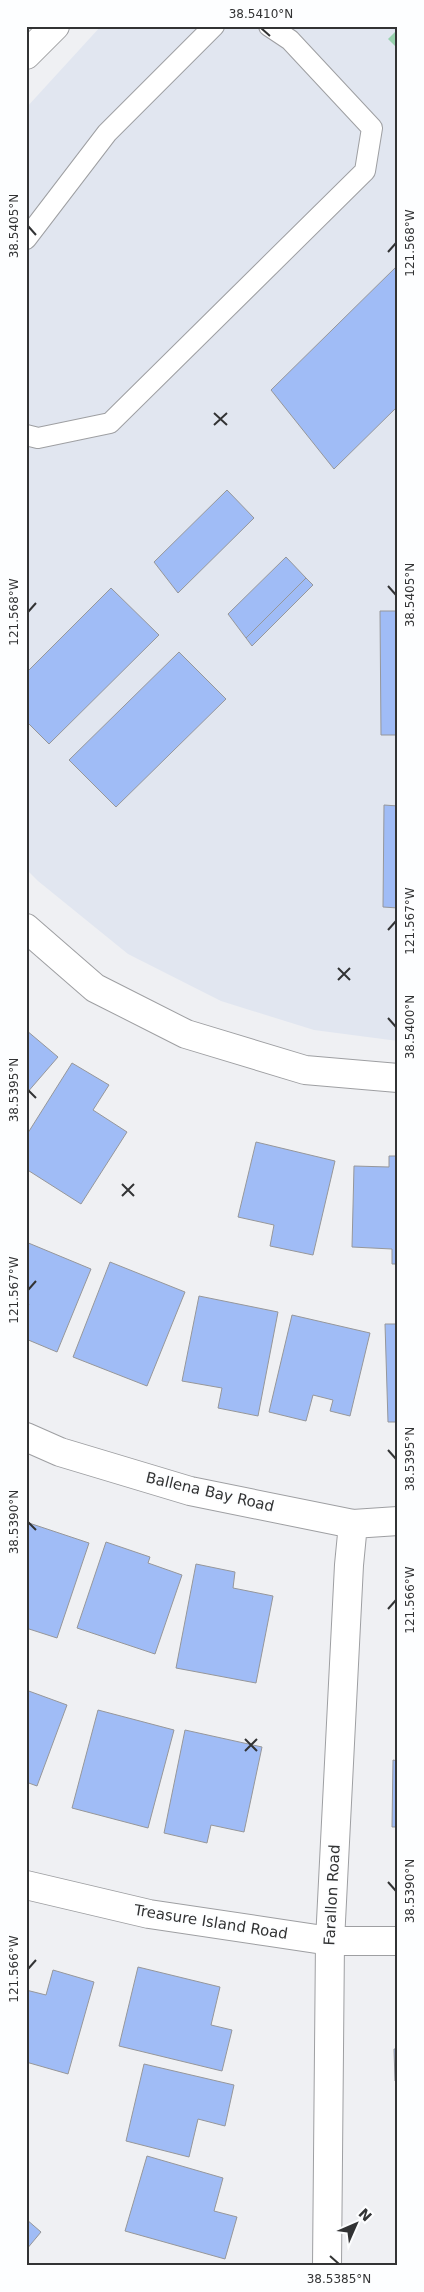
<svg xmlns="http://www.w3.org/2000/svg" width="424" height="2292" font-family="'DejaVu Sans',sans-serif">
	<rect width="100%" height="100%" fill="#eff0f3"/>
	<path fill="#e1e6f0" d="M101 26H398V1041L314 1030 221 1001 128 954 38 881 26 869V108Z"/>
	<path fill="#97d2ad" d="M398 29V49L388 39Z"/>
	<path fill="#a0bcf6" stroke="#96979a" d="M398 265V406L334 469 271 390Z
		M227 490 254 518 178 593 154 562Z
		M286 557 306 578 246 638 228 614Z
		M306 578 313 585 252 646 246 638Z
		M111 588 159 635 49 744 26 721V673Z
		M380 611H398V735H381Z
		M179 652 226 699 116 807 69 760Z
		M384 805 398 806V908L383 907Z
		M26 1030 58 1057 26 1094Z
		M72 1063 109 1085 93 1110 127 1132 81 1204 26 1169V1136Z
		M256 1142 335 1161 313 1255 270 1246 274 1225 238 1217Z
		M389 1156H398V1264H392V1249L352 1247 354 1166 389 1167Z
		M26 1242 91 1269 57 1352 26 1339V1312L29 1304 26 1303Z
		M110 1262 185 1292 147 1386 73 1357Z
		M199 1296 278 1312 258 1416 218 1408 222 1388 182 1381Z
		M292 1315 370 1333 350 1416 330 1411 333 1400 313 1395 306 1421 269 1412Z
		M385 1324H398V1422H388Z
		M26 1522 89 1543 57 1638 26 1628Z
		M106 1542 150 1557 148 1563 182 1575 155 1654 77 1628Z
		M196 1564 235 1572 233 1588 273 1596 256 1683 176 1668Z
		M26 1690 67 1705 37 1786 26 1782Z
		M98 1710 174 1730 148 1828 72 1808Z
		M185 1730 262 1747 244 1832 211 1825 207 1843 164 1833Z
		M393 1760 398 1761V1827H392Z
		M138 1967 220 1987 211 2025 232 2030 222 2071 119 2046Z
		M53 1970 94 1982 68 2074 26 2062V1990L46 1995Z
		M394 2049H398V2080L395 2081Z
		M144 2064 234 2085 225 2126 198 2119 189 2157 126 2141Z
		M396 2090H398V2152Z
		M147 2156 223 2178 214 2211 237 2217 225 2259 125 2231Z
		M26 2219 41 2232 26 2250Z
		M396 2224H398V2263H397Z"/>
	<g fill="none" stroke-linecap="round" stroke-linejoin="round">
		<g stroke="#9e9fa2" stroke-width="22">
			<path id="lane" d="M26 239 107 133 214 26
				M26 435 38 438 110 423 365 171 372 128 290 40 269 26"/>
		</g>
		<g stroke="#9e9fa2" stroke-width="30">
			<path id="street" d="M26 55 55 26
				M26 928 95 988 186 1034 305 1070 398 1078
				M26 1437 60 1452 190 1491 353 1524 398 1521
				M26 1885 149 1914 270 1932 330 1941H398
				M327 2266 330 1941 349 1565 353 1524"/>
		</g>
		<use href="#lane" stroke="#fff" stroke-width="20"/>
		<use href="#street" stroke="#fff" stroke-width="28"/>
	</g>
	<path fill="none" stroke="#323334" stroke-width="2" d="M261 28 270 36M28 226 36 235M388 252 396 243M214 413 227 425M214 425 227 413M388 586 396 595M28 612 36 603M388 930 396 921M338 968 350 980M338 980 350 968M388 1018 396 1027M28 1090 36 1098M122 1184 134 1196M122 1196 134 1184M28 1290 36 1281M388 1450 396 1459M28 1522 36 1530M388 1609 396 1600M245 1739 257 1751M245 1751 257 1739M388 1882 396 1891M28 1969 36 1960M330 2256 339 2264"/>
	<g text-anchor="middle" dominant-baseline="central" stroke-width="4.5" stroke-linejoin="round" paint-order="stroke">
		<g font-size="15" fill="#323334" stroke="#fdfeff">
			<text transform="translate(210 1492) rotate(13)">Ballena Bay Road</text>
			<text transform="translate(332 1895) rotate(-87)">Farallon Road</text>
			<text transform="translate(211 1922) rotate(9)">Treasure Island Road</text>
		</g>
	</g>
	<rect width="424" height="2292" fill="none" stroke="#fdfeff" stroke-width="55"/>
	<g transform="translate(356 2224) rotate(45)" stroke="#fdfeff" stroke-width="4" paint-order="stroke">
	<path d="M0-4L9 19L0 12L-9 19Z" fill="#323334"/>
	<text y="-8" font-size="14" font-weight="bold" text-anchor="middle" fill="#323334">N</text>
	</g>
	<rect x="28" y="28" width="368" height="2236" fill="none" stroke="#323334" stroke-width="2"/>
	<g font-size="12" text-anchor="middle" fill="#323334">
		<text x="261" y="18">38.5410°N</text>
		<text transform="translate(14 226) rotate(-90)" y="4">38.5405°N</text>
		<text transform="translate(410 243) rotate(-90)" y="4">121.568°W</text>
		<text transform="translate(410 595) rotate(-90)" y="4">38.5405°N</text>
		<text transform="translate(14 612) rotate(-90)" y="4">121.568°W</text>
		<text transform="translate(410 921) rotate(-90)" y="4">121.567°W</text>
		<text transform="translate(410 1027) rotate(-90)" y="4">38.5400°N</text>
		<text transform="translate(14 1090) rotate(-90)" y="4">38.5395°N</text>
		<text transform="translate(14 1290) rotate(-90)" y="4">121.567°W</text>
		<text transform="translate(410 1459) rotate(-90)" y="4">38.5395°N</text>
		<text transform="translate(14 1522) rotate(-90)" y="4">38.5390°N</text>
		<text transform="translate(410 1600) rotate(-90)" y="4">121.566°W</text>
		<text transform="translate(410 1891) rotate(-90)" y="4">38.5390°N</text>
		<text transform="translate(14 1969) rotate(-90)" y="4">121.566°W</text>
		<text x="339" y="2283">38.5385°N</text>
	</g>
</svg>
